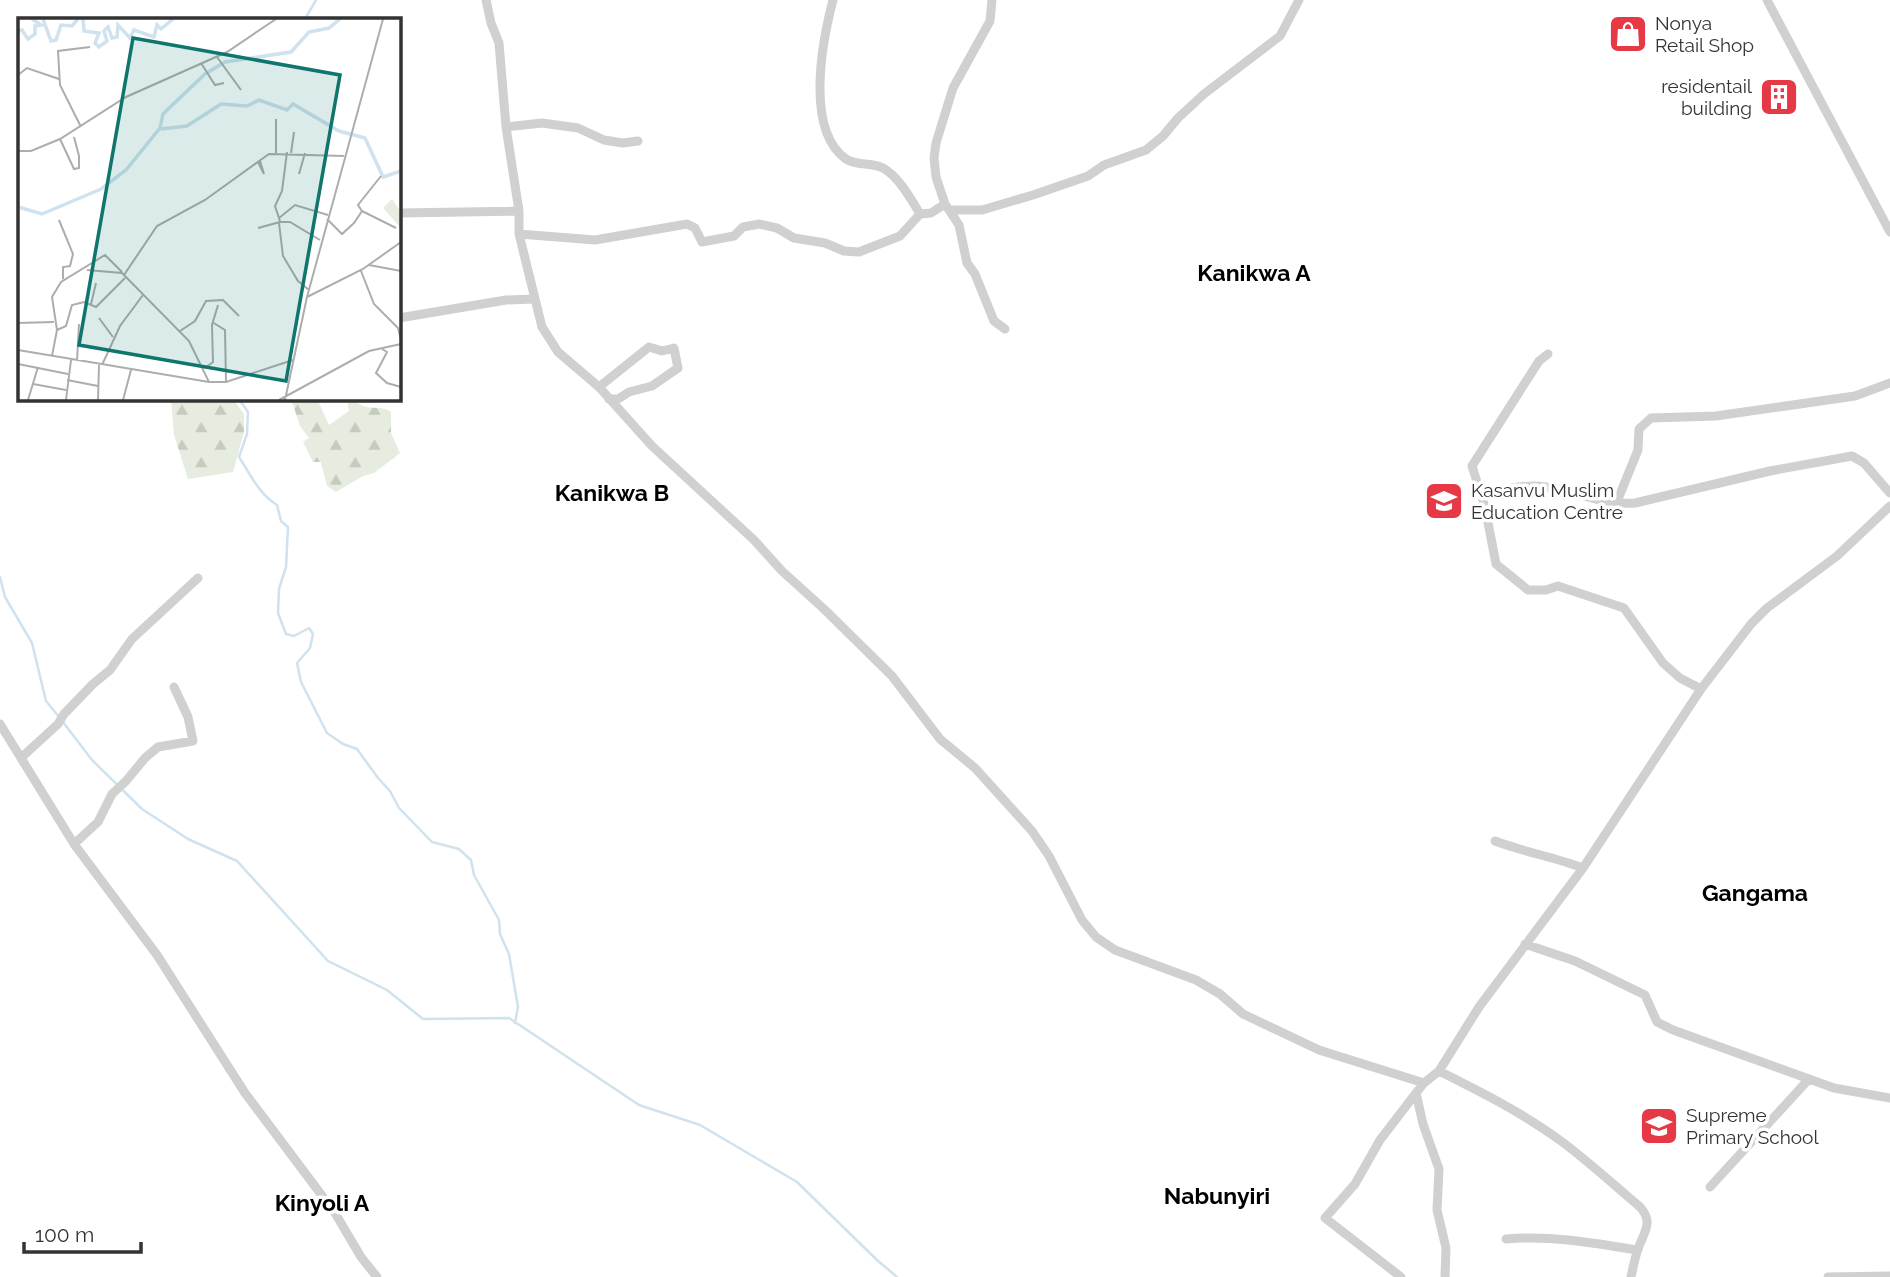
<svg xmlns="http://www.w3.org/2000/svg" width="1890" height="1277" font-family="Raleway,sans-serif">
	<defs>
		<pattern id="forest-firs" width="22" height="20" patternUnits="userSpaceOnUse" patternTransform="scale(1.75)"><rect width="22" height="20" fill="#e6ecdf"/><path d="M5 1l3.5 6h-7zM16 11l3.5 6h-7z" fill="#c6cbc0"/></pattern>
	</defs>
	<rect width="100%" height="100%" fill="#fff"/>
	<path fill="url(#forest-firs)" d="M171 399H233L244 414V432L233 472 188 479 174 435Z
		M291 399 318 401 329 425 349 411 347 399C356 399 356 403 363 406 373 410 382 405 391 412V433L400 453 374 473 363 476 336 492 327 486 321 462H313L303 442 309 438 300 426Z"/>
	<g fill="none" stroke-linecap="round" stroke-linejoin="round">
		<path stroke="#cfe2ee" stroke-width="2.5" d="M305 19 316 0
			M239 399 248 412 247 434 239 457C251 475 258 493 277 505L281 521 288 527 286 567 279 589 278 613 286 634 294 636 309 628 313 634 310 648 297 663 301 682 327 733 343 744 357 749 378 778 390 791 399 808 432 842 459 849 471 860 474 875 499 920 500 934 509 954 518 1007 515 1023
			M0 577 5 597 32 643 46 701 59 717
			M63 722 92 760 142 809 188 839 237 861 328 961 387 990 423 1019 509 1018 639 1105 700 1125 797 1182 877 1260 897 1277"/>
		<path stroke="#d0d0d0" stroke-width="9" d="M486 0 491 23 499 43 506 127 519 211V234L542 327 558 352 599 387 652 446 754 540 782 571 824 609 892 676 940 739 975 768 1032 831 1049 856 1082 920 1096 937 1115 950 1196 980 1220 994 1243 1014 1319 1050 1424 1083
			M833 0C822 42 805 130 846 159 856 166 872 162 883 168 899 177 911 199 920 214L931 213 945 204 959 225 967 263 975 274 994 321 1005 329
			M1767 0 1890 232
			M506 127 542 123 578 128 604 140 623 143 638 141
			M945 204 936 177 934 158 936 143 953 88 990 21 992 0
			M950 210H982L1033 195 1088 176 1104 165 1146 150 1163 136 1178 118 1204 94 1280 36 1299 0
			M399 213 519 211
			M519 234 595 240 687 224 695 228 702 242 734 236 743 227 759 224 777 228 794 238 825 243 844 251 859 252 900 236 920 214
			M399 318 506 300 535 299
			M1548 354 1539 361 1472 466 1485 507 1496 564 1528 590H1546L1558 586 1624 608 1663 663 1680 678 1701 689
			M599 387 649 347 662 351 674 348 678 368 652 386 629 392 618 399H609
			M1508 489C1560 477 1586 506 1635 503L1770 471 1852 456 1864 463 1890 493
			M1616 504 1638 450 1639 429 1651 418 1716 416 1855 396 1890 383
			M0 724 74 844 157 955 245 1093 335 1213 361 1257 377 1277
			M22 757 58 724 64 714 93 684 110 670 132 639 198 578
			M1495 841C1524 852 1554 857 1583 868
			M74 844 98 822 112 794 126 781 145 758 158 747 193 741 188 717 174 687
			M1525 944 1575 961 1645 995 1657 1022 1673 1030 1834 1088 1890 1098
			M1439 1071C1481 1092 1523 1113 1561 1141 1588 1161 1614 1185 1640 1207 1654 1222 1644 1232 1638 1249 1635 1257 1633 1268 1631 1277
			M1710 1187 1809 1079
			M1506 1239C1548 1235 1595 1243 1637 1250
			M1401 1277 1325 1218 1355 1184 1380 1140 1416 1093
			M1445 1277 1446 1248 1437 1210 1439 1169 1423 1124 1416 1093 1424 1083 1439 1071 1479 1007 1583 868 1701 689 1751 624 1767 608 1837 556 1890 506
			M1828 1277 1890 1276"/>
	</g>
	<defs>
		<g id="shop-square" transform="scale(2.0125)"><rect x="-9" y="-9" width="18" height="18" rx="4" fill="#e63946" stroke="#fff"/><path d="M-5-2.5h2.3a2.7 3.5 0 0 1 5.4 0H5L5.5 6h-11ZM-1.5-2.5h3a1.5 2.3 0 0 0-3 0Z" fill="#fff"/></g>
		<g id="building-square" transform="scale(2.0125)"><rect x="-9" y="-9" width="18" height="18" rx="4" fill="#e63946" stroke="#fff"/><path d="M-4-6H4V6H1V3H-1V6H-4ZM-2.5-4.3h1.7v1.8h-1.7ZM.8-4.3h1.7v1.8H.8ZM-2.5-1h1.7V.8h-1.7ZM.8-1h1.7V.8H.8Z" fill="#fff"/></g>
		<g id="school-square" transform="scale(2.0125)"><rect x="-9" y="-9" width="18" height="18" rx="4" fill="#e63946" stroke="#fff"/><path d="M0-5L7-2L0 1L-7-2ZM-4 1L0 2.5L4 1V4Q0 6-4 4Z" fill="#fff"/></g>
	</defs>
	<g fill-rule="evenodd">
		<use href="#shop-square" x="1628" y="34"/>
		<use href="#building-square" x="1779" y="97"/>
		<use href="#school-square" x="1444" y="501"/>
		<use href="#school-square" x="1659" y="1126"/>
	</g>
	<g text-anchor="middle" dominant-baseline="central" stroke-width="7" stroke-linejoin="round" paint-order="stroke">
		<g font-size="19" fill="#333" stroke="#fff" text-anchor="start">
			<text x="1655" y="23">Nonya<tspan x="1655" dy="22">Retail Shop</tspan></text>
			<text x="1752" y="86" text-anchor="end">residentail<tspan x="1752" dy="22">building</tspan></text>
			<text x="1471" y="490">Kasanvu Muslim<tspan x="1471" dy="22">Education Centre</tspan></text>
			<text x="1686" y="1115">Supreme<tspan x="1686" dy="22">Primary School</tspan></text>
		</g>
		<g font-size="23" font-weight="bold" fill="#000" stroke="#fff">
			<text x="1254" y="272">Kanikwa A</text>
			<text x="612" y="492">Kanikwa B</text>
			<text x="1755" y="892">Gangama</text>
			<text x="1217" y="1195">Nabunyiri</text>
			<text x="322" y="1202">Kinyoli A</text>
		</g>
	</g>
	<g transform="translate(18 18)">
		<rect width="383" height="383" fill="#fff"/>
		<path d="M374 181 383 194V210L365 190Z" fill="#e6ecdf"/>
		<path fill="none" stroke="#cfe2ee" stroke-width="3.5" d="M25 1 33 23 38 22 43 7 54 8 60 1M65 1 66 13 81 15 77 25 81 29 89 23 86 13 90 9 94 20 99 19 100 7 112 20 116 12 136 19 139 7 143 11 155 1M0 13 4 12 10 21 17 16V8L23 7 14 1M143 111 169 108 203 86 229 88 241 82 269 92 275 86 321 113 347 120 365 159 383 153M0 189 24 196 83 171 108 152 142 110 145 96 187 56 207 44 273 34 291 14 311 10 322 1"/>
		<path fill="none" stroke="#adadad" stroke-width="2" d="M199 39 223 72M183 45 197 67 206 65M0 57 9 50 41 61M258 101V135M63 109 42 67 40 33 72 29M42 121 56 151 61 150V138L56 119M0 133H13L42 121 108 79 209 34 258 1M273 135 276 114M240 144 246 156 242 143M281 156 287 135M344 193 378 210M261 200 257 188 264 173 269 134M309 201 324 216 336 205 344 193 340 187 363 158M41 202 55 236 52 248 45 249V261M262 204H272L302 222M261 205 265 238 280 263 291 272M240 210 262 204 261 200 277 187 310 197M351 247 383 253M69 252 104 255 171 323 191 364M343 253 356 286 380 310 383 322M106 257 139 208 187 182 251 136 326 138M289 279 365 1M73 286 78 265M81 300 95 319M194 304 207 312 208 364M0 305 36 304M39 312 48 308 54 287 66 284 78 289 107 260M162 313 177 303 188 283 205 282 221 298M364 331 369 334 358 355 369 365 383 369M0 332 191 364H208L275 342M34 338 39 312 34 279 43 264 87 237 104 254M59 343 61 306M0 346 50 356M84 347 102 308 125 277M187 350 195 344 194 307 200 287M49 362 80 368M15 366 48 372M10 382 20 349M48 382 53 342M80 382 81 347M105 382 113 352M261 382 351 333 383 326M267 382 289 279 345 251 383 224"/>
		<path fill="#0f766e" fill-opacity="0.15" stroke="#0f766e" stroke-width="3.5" d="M115 20 322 57 268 363 61 327Z"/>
		<rect width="383" height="383" fill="none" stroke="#333" stroke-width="3.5"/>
	</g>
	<path d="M24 1242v10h117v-10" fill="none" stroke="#333333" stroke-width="3.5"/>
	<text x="35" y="1242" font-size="21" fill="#333333" stroke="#ffffff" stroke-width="5" paint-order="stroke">100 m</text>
</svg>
